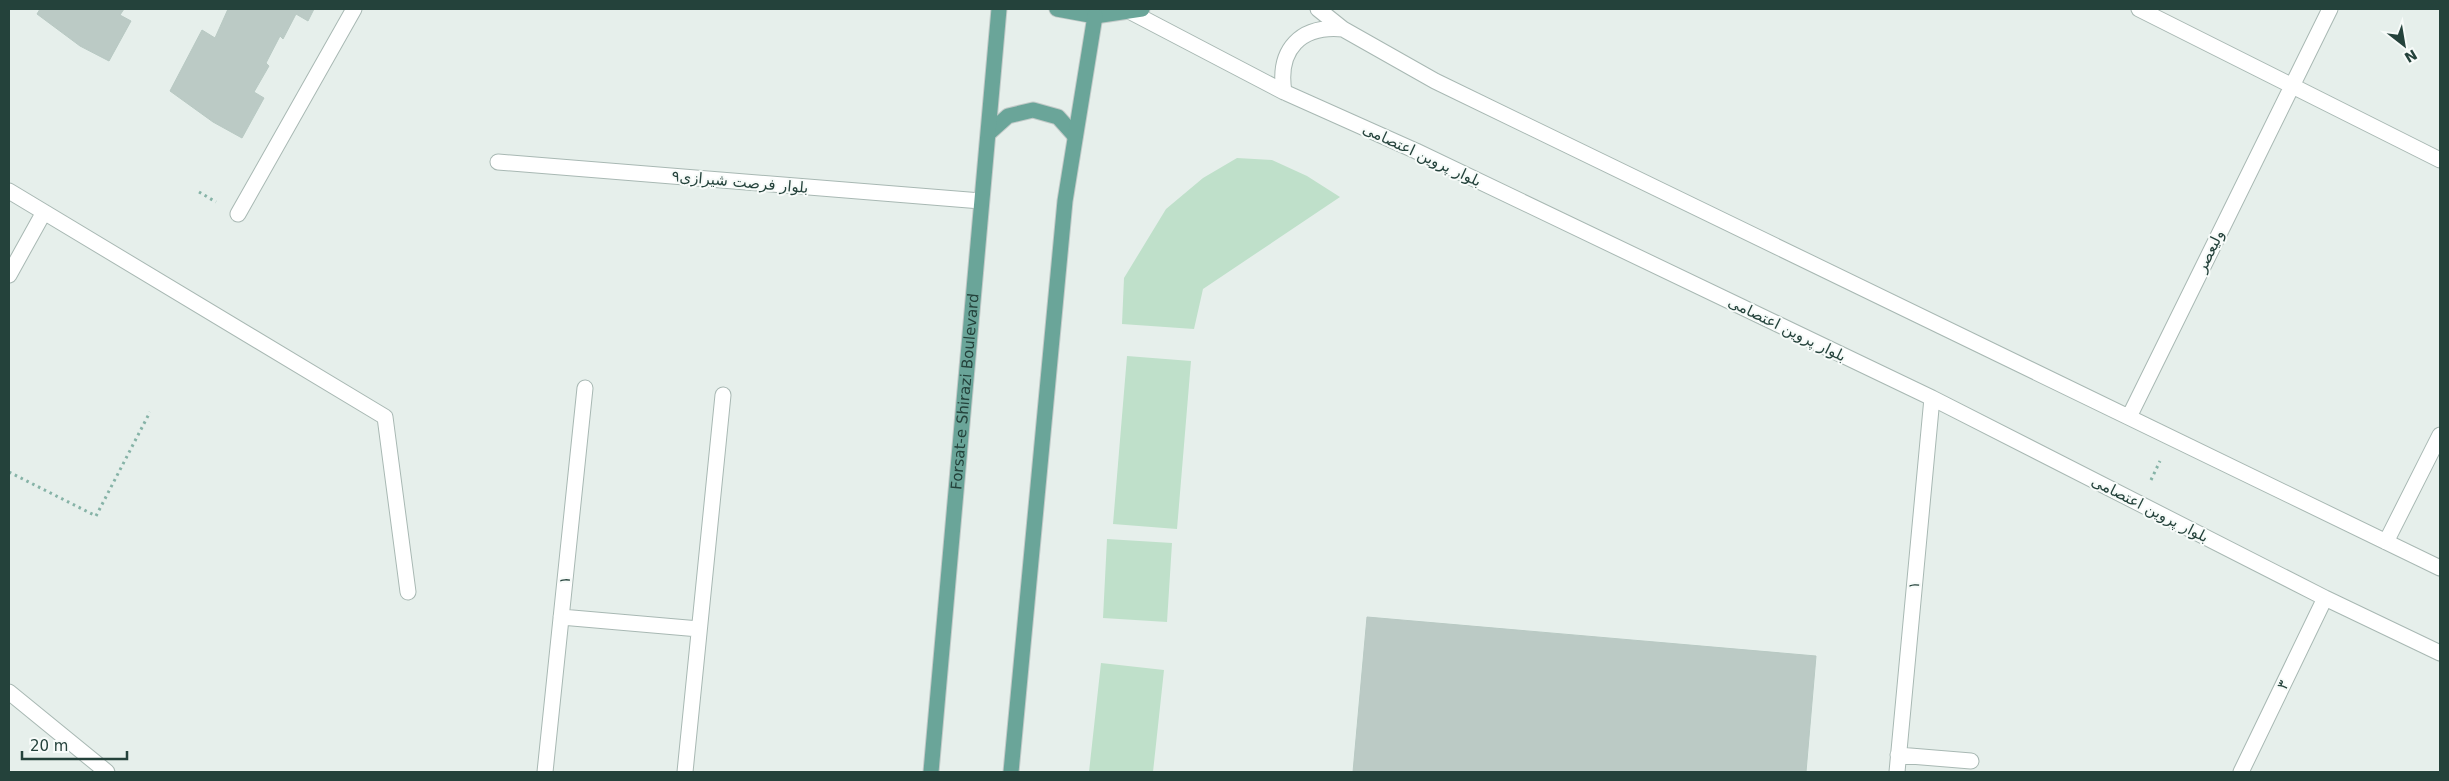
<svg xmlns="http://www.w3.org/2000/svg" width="2449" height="781" font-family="'DejaVu Sans','Noto Naskh Arabic',sans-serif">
	<rect width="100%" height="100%" fill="#e6efeb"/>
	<path fill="#bfe0ca" d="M1237 158 1272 160 1307 176 1340 197 1203 289 1194 329 1122 324 1124 278 1166 209 1203 178Z
		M1127 356 1191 361 1177 529 1113 524Z
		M1107 539 1172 543 1167 622 1103 618Z
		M1101 663 1164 670 1153 772H1089Z"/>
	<path fill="#bbcac5" stroke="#b8c9c3" d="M40 9H124L120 15 131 21 109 61 80 46 37 14Z
		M228 9H314L308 21 296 14 283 39 280 36 266 63 269 66 254 92 264 98 242 138 213 122 170 91 202 30 215 38Z
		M1367 617 1816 656 1806 772H1353Z"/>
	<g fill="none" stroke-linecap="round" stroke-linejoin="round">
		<g stroke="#a8b8b3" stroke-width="17">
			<path id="minor" d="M1318 9 1343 29 1435 81 2440 568
				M2139 9 2440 160
				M1131 12 1284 92 1416 151 1932 398 2325 598 2440 653
				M1284 92C1277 49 1301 25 1343 29
				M498 162 981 201
				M9 191 385 417 408 592
				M238 214 354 9
				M9 275 44 212
				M2129 417 2330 9
				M2386 542 2440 435
				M561 617 699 629
				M9 692 107 772
				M1898 755 1971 761
				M545 772 585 388
				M685 772 723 395
				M1897 772 1932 398
				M2241 772 2325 598"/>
		</g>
		<g stroke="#c2cac8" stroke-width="17">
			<g id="major">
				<path d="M1057 9 1095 16 1142 9"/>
				<path d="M989 133 1008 116 1033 110 1058 117 1075 136"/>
				<path id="s1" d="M931 772 999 9"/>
				<path d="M1011 772 1065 201 1095 16"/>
			</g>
		</g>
		<path stroke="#86b3a7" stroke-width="3" stroke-dasharray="2.5 4" stroke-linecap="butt" d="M199 192 216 202
			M9 472 96 516 150 412
			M2151 480 2160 461"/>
		<use href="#minor" stroke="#fff" stroke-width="15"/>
		<use href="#major" stroke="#6aa599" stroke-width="15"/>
	</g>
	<g text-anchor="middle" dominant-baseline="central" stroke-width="4" stroke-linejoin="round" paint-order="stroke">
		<g font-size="15" fill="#24423b" stroke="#f7fbf9">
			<text transform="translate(1422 155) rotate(25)">بلوار پروین اعتصامی</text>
			<text transform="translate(740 182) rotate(5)">۹بلوار فرصت شیرازی</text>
			<text transform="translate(2210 251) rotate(-64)">ولیعصر</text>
			<text transform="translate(1787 329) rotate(26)">بلوار پروین اعتصامی</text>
			<text stroke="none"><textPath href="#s1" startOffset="382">Forsat-e Shirazi Boulevard</textPath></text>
			<text transform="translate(2150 509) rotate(27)">بلوار پروین اعتصامی</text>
			<text transform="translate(565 580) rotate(-84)">۱</text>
			<text transform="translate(1914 585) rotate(-85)">۱</text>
			<text transform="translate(2283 685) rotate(-64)">۳</text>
		</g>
	</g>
	<rect width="2449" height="781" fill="none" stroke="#24423b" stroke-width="20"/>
	<g transform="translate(2404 45) rotate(149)" stroke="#f7fbf9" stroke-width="4" paint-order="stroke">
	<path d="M0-4L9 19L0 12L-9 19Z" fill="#24423b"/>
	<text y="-8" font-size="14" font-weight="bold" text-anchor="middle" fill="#24423b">N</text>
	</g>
	<path d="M22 751v8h105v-8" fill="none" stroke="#24423b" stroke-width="2.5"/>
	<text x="30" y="751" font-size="15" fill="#24423b" stroke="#f7fbf9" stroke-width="4" paint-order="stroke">20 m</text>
</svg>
